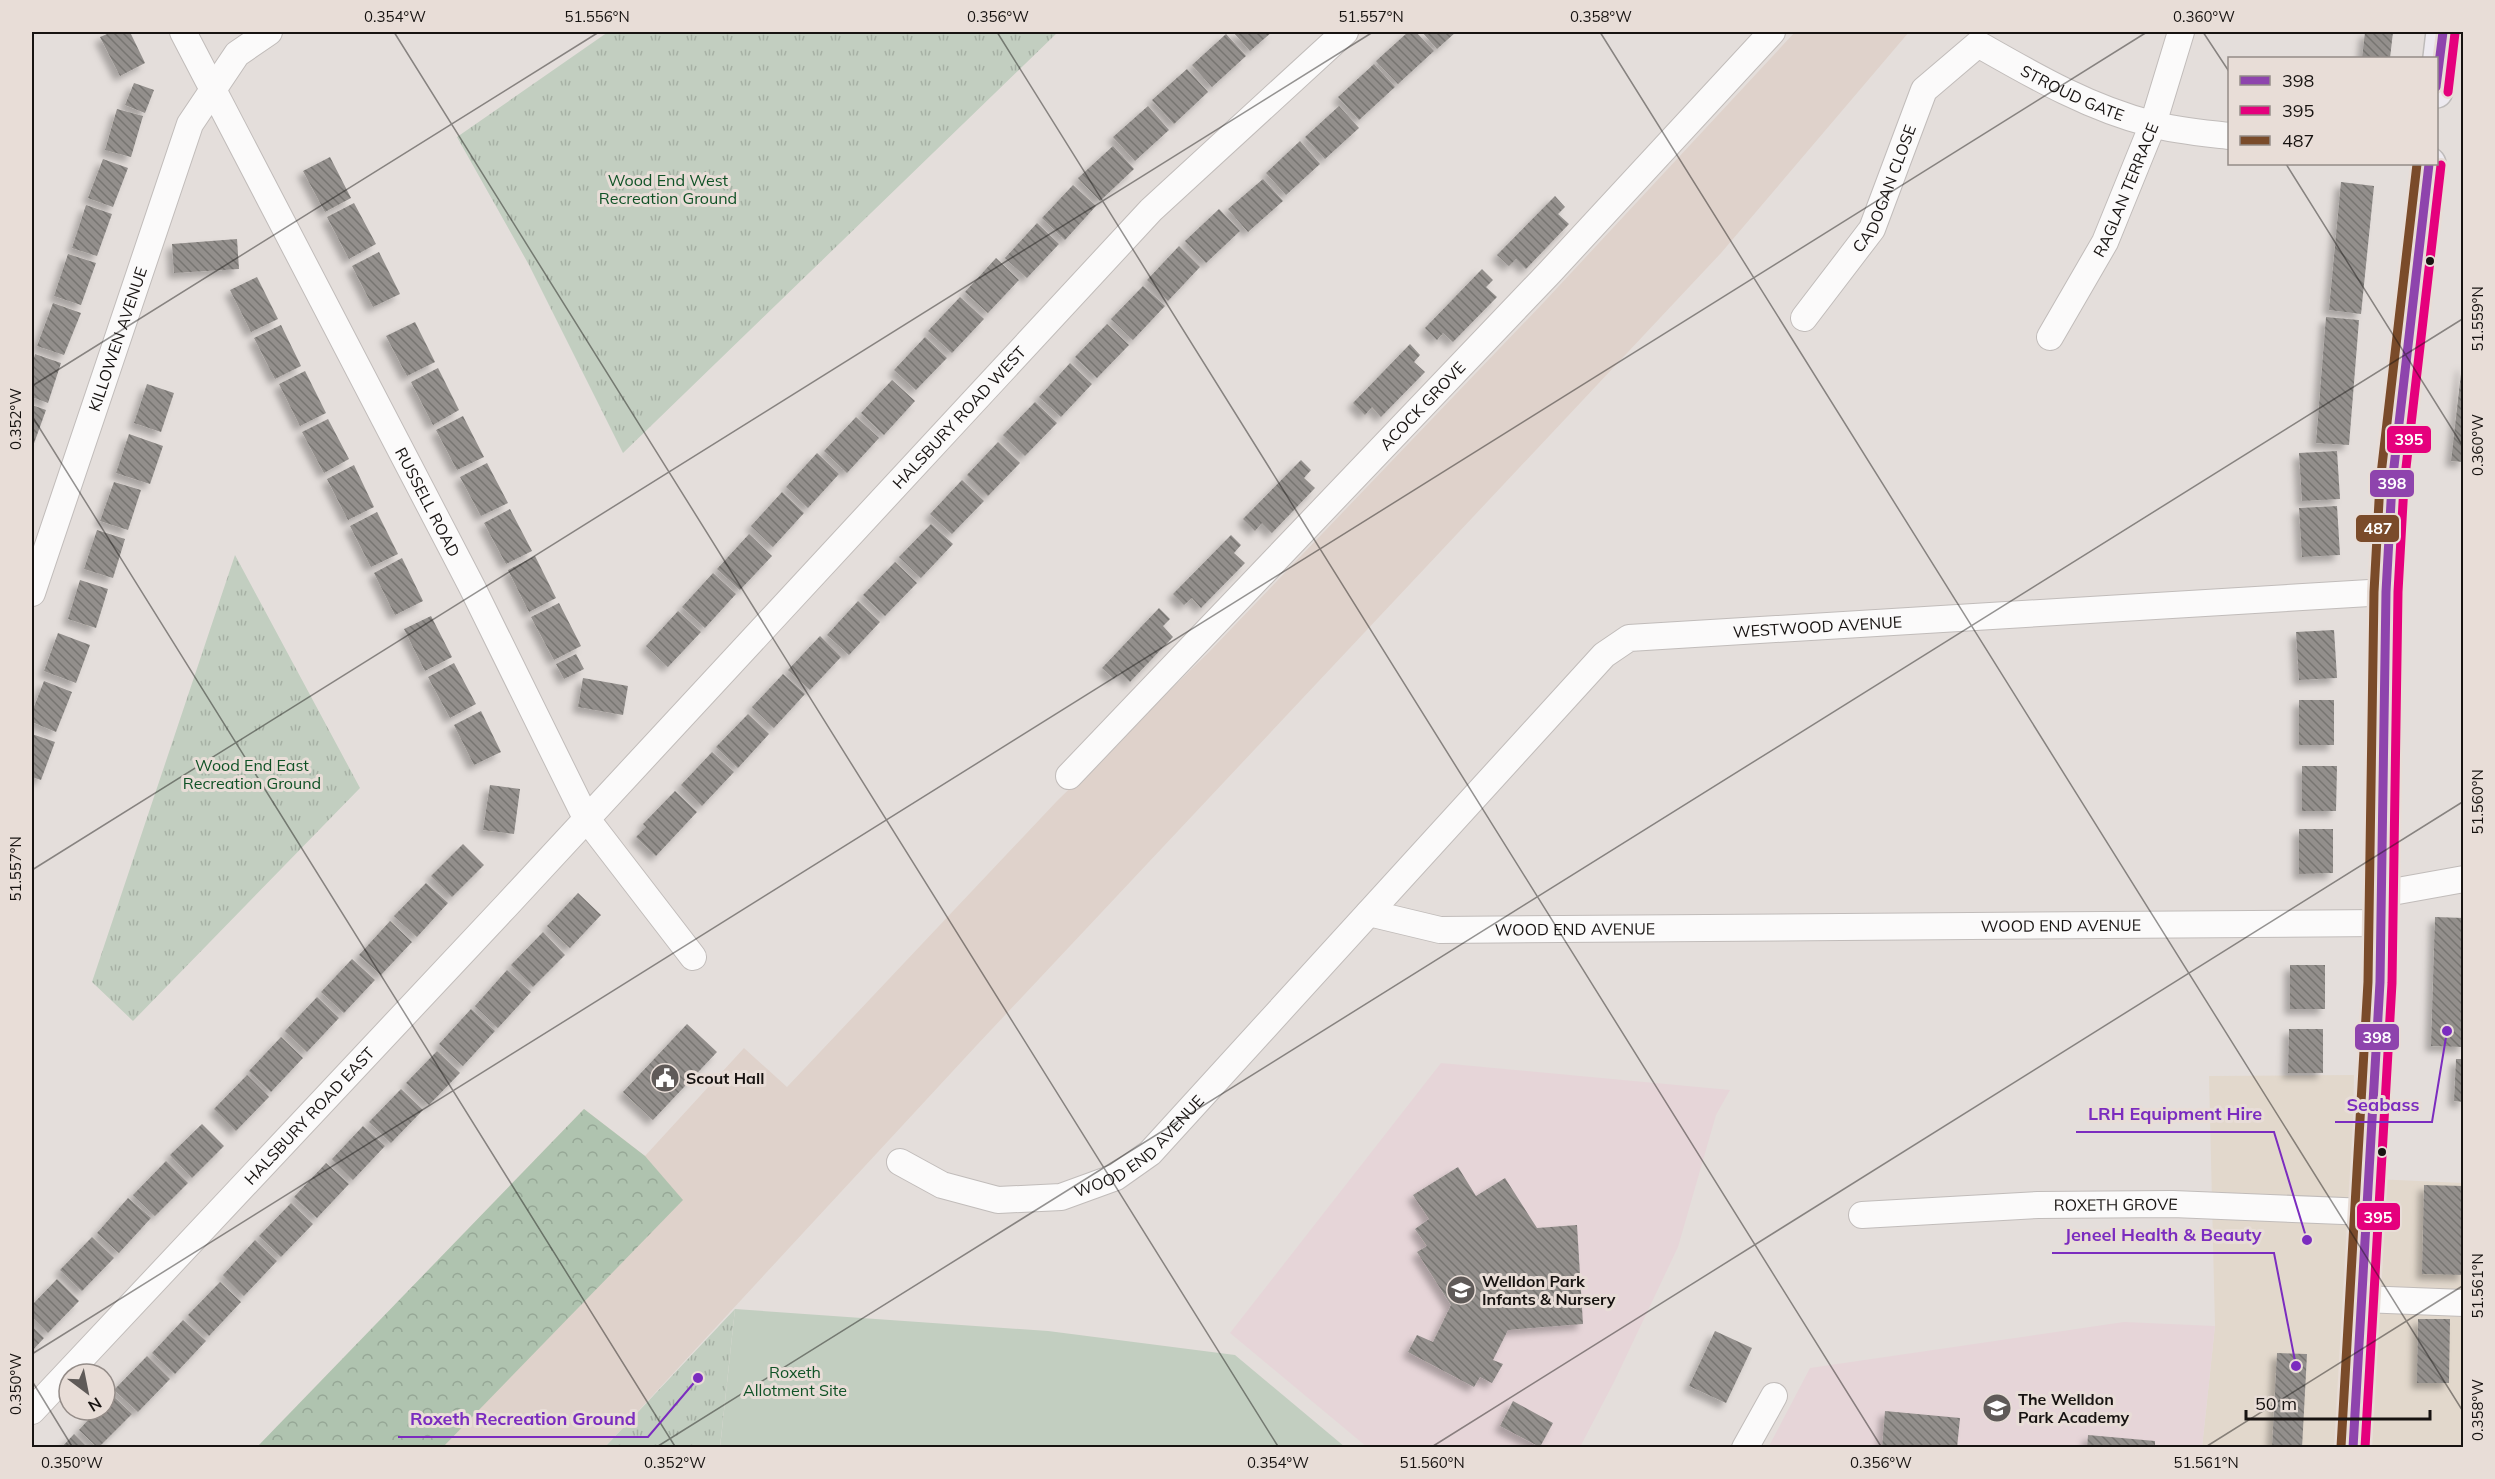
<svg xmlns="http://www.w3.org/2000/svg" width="2495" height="1479" font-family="Mulish,sans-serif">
	<defs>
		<pattern id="forest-crowns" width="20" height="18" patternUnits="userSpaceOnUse" patternTransform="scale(1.5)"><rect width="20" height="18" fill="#afc3af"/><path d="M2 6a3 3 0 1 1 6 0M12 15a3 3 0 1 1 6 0" fill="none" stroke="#96a796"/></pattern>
		<pattern id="park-tufts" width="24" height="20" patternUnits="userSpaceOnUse" patternTransform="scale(1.5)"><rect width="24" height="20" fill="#c2cec0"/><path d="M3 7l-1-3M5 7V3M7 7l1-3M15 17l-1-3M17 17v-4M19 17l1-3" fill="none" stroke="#a6b0a4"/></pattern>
		<pattern id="building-back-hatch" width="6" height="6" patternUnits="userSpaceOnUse" patternTransform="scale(1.5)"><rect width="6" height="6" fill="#938f8c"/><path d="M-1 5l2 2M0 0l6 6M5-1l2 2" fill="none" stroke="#777471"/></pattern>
		<filter id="shadow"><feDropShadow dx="-5.5" dy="5.5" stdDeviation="3" flood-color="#0004"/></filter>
	</defs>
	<rect width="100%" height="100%" fill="#e4dedb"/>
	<path fill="#e2d8cc" d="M2354 1075 2352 1178 2463 1183V1447L2202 1448 2215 1326 2209 1076Z"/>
	<path fill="#e6d5d8" d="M1441 1063 1730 1090 1716 1115 1678 1247 1614 1382 1580 1447H1367L1230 1333Z
		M2124 1322 2215 1326 2202 1447 1768 1448 1810 1368Z"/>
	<path fill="#dfd2cb" d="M1795 32H1909L1721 253 976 1046 605 1447 257 1448 584 1109 645 1156 744 1048 787 1087 1057 801 1209 652 1545 301Z"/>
	<path fill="#c2cec0" d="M735 1309 1048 1331 1235 1355 1345 1447 720 1448Z"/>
	<path fill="url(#forest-crowns)" d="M584 1109 645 1156 683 1200 443 1447H257Z"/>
	<path fill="url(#park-tufts)" d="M608 32H1058L623 453 529 265 457 137Z
		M235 555 360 788 133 1021 92 982Z
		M735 1309 720 1447H605Z"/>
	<path fill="url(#building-back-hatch)" filter="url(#shadow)" d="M112 32H130L145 63 120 76 100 37Z
		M1233 32H1272L1250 51Z
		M1408 32H1416L1434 51 1398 84 1376 61Z
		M1422 32H1456L1437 49Z
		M2365 32H2393L2390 58H2362Z
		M1226 34 1246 56 1212 87 1192 65Z
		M1374 64 1395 87 1359 120 1338 97Z
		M1187 69 1208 92 1174 124 1152 100Z
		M134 83 154 90 145 113 125 105Z
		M1148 106 1169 130 1135 161 1113 137Z
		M1339 106 1359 128 1325 159 1305 137Z
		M117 109 143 116 131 157 105 150Z
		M1300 141 1320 164 1286 195 1266 173Z
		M1113 146 1134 169 1100 201 1078 178Z
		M330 157 351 198 325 212 303 171Z
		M103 159 128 168 113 207 88 198Z
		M1263 179 1283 201 1248 232 1228 209Z
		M2341 182 2374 186 2361 314 2329 310Z
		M1073 185 1096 206 1065 240 1042 218Z
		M1555 196 1565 207 1558 214 1569 224 1526 269 1516 259 1509 266 1497 255Z
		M354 203 376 244 349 259 327 217Z
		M86 205 112 214 97 256 72 248Z
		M1219 209 1240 231 1206 263 1185 241Z
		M1037 223 1059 244 1027 278 1005 258Z
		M237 239 239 269 174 273 172 244Z
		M1179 246 1200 267 1168 301 1147 280Z
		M379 252 400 294 373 307 352 266Z
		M68 254 96 263 81 305 54 296Z
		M996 258 1019 280 988 313 965 292Z
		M1482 269 1493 280 1486 287 1497 297 1453 342 1443 333 1437 340 1425 328Z
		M257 277 278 319 251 332 230 290Z
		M1143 286 1165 306 1133 340 1111 319Z
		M960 297 984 319 952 353 928 331Z
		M53 303 81 313 64 355 37 346Z
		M2326 317 2359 320 2349 445 2316 443Z
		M415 322 435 362 407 376 386 336Z
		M1107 324 1129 345 1097 378 1075 357Z
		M281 325 301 366 275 379 254 338Z
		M925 337 947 358 916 390 894 370Z
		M1410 344 1420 355 1414 362 1425 372 1381 417 1372 407 1365 415 1353 403Z
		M35 354 61 363 48 403 32 397V365Z
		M1070 363 1092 384 1061 417 1039 397Z
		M2462 365H2464V462L2451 461Z
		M438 368 459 410 433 425 411 382Z
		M305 371 326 413 300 426 279 384Z
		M892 380 915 401 884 435 861 413Z
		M147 384 174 393 161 432 134 423Z
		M1035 402 1057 423 1025 456 1003 435Z
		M32 405 46 410 32 449Z
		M463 416 484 457 457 470 436 430Z
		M856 417 879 438 847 473 824 451Z
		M328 419 349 459 324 473 302 432Z
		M129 434 163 446 150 484 116 473Z
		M998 442 1020 463 988 496 967 475Z
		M2337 451 2340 499 2302 501 2299 453Z
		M817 453 839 474 808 508 786 487Z
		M1301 460 1311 470 1304 478 1315 488 1272 533 1262 523 1255 531 1243 519Z
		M487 463 508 503 481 516 460 477Z
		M354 465 374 507 348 520 327 479Z
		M962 480 984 501 952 534 930 514Z
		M114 482 141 490 128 530 100 521Z
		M782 492 804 513 773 547 751 526Z
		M2337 506 2340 555 2302 557 2299 508Z
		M510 509 532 551 506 564 484 523Z
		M377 512 398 554 371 567 350 526Z
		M931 524 953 544 921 578 899 557Z
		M97 530 125 539 113 578 84 569Z
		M749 534 772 556 740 590 717 569Z
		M1231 535 1241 545 1234 553 1245 563 1201 608 1192 598 1184 605 1173 594Z
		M535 556 556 598 529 612 508 570Z
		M402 558 423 601 395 615 374 573Z
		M895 562 917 583 885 616 863 595Z
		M713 573 736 594 705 628 682 607Z
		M80 580 108 589 96 628 68 619Z
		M858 601 880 622 849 655 827 635Z
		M559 603 581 646 554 660 531 617Z
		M1159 608 1170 619 1163 626 1173 637 1130 682 1120 672 1114 679 1102 668Z
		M678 611 701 632 668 667 646 646Z
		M431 616 452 657 425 671 404 629Z
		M2334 630 2337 678 2299 680 2296 632Z
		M58 633 90 645 76 683 44 671Z
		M820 636 841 657 810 690 788 670Z
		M576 654 584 669 564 679 556 664Z
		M454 663 476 704 450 718 428 677Z
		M783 674 805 694 774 728 752 707Z
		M583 678 628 686 623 715 578 707Z
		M44 681 72 692 56 732 32 722V712Z
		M2299 700H2334V745H2299Z
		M481 711 501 752 474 765 454 725Z
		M748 714 769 734 738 768 716 747Z
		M32 734 55 742 41 780 32 777Z
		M712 752 734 772 702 806 681 785Z
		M2302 766H2337L2336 811H2302Z
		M490 785 520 789 514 834 483 830Z
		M675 791 697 812 656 856 636 837 646 827 643 824Z
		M2299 829H2333V873L2299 874Z
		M463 844 484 865 452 897 431 876Z
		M426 883 448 903 417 937 394 916Z
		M578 893 601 915 570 948 547 926Z
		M2435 917 2464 918V1047L2431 1046Z
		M390 921 412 942 381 975 359 955Z
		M543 932 565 955 533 987 511 965Z
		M352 959 375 980 344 1013 321 992Z
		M2290 965H2325V1009H2290Z
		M507 970 531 992 498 1028 475 1006Z
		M317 997 339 1018 307 1052 285 1031Z
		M471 1009 495 1031 463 1066 439 1044Z
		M687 1024 717 1052 653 1120 623 1092Z
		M2289 1029H2323V1073H2288Z
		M281 1037 303 1058 271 1092 249 1071Z
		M437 1051 460 1073 429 1105 406 1083Z
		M2456 1059H2464V1102L2454 1101Z
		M247 1075 269 1097 236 1131 214 1109Z
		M401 1089 423 1110 391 1143 369 1122Z
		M202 1124 224 1146 192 1178 170 1155Z
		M363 1126 385 1146 353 1180 332 1159Z
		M166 1161 188 1183 155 1216 133 1195Z
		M326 1163 349 1184 317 1218 294 1197Z
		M1458 1167 1476 1196 1505 1178 1537 1228 1577 1225 1583 1324 1508 1330 1493 1360 1503 1364 1492 1383 1480 1377 1474 1387 1408 1352 1417 1335 1433 1342 1451 1305 1417 1252 1427 1246 1415 1229 1429 1219 1413 1195Z
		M2424 1185 2464 1186V1275L2422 1274Z
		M128 1198 151 1218 119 1253 97 1233Z
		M291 1203 313 1224 281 1257 259 1236Z
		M92 1237 114 1258 82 1291 60 1270Z
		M255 1240 277 1261 244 1296 223 1275Z
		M57 1279 79 1301 48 1333 32 1317V1305Z
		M220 1282 241 1302 209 1336 188 1315Z
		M2418 1319H2450L2449 1383H2417Z
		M183 1320 206 1341 175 1374 152 1353Z
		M32 1326 44 1338 32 1351Z
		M1715 1331 1752 1348 1726 1403 1689 1386Z
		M2277 1353 2307 1354 2302 1448H2272Z
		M147 1356 170 1379 138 1412 114 1390Z
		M112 1395 132 1414 98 1448 79 1430 97 1410H105V1402Z
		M1513 1401 1553 1423 1540 1447 1500 1426Z
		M1885 1411 1960 1418 1957 1448H1882Z
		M74 1434 88 1448H61Z
		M2088 1435 2155 1441V1448H2087Z"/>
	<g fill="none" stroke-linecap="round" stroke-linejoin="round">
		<g stroke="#c1bcba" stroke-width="28">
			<g id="minor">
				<path id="s1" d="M183 32 472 587 586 818 693 957"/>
				<path id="s2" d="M1804 318 1872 229 1924 90 1978 44C2034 76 2089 108 2152 124 2177 131 2204 133 2230 136"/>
				<path id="s3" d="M2050 337 2105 242 2153 124 2181 32"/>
				<path id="s4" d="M32 593 190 124 237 54 269 32"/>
				<path id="s5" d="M1069 776 1550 272 1772 32"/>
				<path d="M2381 894 2464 879"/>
				<path id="s6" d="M1369 913 1440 930 2380 923"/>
				<path id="s7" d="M900 1162 942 1185 998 1200 1061 1197 1116 1177 1150 1153 1604 655 1629 638 2386 592"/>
				<path id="s8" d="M1862 1215 2038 1205 2173 1204 2368 1212"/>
				<path d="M2362 1299 2464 1303"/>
				<path id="s9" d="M32 1411 506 906 1151 210 1345 32"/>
				<path d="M1745 1448 1774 1396"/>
			</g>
		</g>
		<g stroke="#bebbba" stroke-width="36">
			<path id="primary" d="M2436 91 2443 32
				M2353 1448 2380 982 2386 592 2392 484 2429 164"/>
		</g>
		<use href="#minor" stroke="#fbfafa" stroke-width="26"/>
		<use href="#primary" stroke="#edeaf0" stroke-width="33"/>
		<g stroke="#e8ddd7" stroke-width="14">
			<path id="bus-1" d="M2436 87 2443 32
				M2353 1448 2380 982 2386 592 2392 484 2429 164"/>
		</g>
		<g stroke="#e8ddd7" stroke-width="14">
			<path id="bus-2" d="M2448 92 2455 33
				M2365 1448 2392 983 2398 592 2404 485 2441 165"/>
		</g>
		<g stroke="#e8ddd7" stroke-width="14">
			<path id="bus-3" d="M2341 1447 2368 982 2374 592 2380 483 2417 164"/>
		</g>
		<use href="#bus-1" stroke="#8e44ad" stroke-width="9"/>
		<use href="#bus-2" stroke="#e5007d" stroke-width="9"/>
		<use href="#bus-3" stroke="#7a4b2a" stroke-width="9"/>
	</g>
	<path fill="none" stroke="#171311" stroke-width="1.5" stroke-opacity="0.45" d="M394 32 1279 1448M997 32 1882 1448M1600 32 2464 1413M2203 32 2230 73M2286 164 2464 448M32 386 599 32M32 416 676 1448M32 870 1373 32M32 1354 2147 32M32 1381 73 1448M655 1448 2464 318M1430 1448 2464 801M2204 1448 2464 1285"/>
	<defs>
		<g id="civic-disc" transform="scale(1.5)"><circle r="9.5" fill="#5f5a58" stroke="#e8ddd7"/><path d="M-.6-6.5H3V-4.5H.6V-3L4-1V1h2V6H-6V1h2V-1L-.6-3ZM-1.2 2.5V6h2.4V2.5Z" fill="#fff"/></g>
		<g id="school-disc" transform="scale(1.5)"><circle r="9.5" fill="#5f5a58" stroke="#e8ddd7"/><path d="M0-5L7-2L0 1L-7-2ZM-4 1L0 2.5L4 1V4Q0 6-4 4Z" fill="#fff"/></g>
	</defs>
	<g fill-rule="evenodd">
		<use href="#civic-disc" x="665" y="1078"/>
		<use href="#school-disc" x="1461" y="1290"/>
		<use href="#school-disc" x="1997" y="1408"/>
	</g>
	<g fill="#171311" stroke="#e8ddd7" stroke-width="2">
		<circle cx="2430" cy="261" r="5"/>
		<circle cx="2382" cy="1152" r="5"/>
	</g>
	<g text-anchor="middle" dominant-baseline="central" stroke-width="6" stroke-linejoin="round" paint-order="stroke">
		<g font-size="16" fill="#171311" stroke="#e8ddd7">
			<text stroke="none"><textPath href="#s2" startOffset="438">STROUD GATE</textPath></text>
			<text stroke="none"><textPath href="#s2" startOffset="154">CADOGAN CLOSE</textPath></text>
			<text stroke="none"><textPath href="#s3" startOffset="166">RAGLAN TERRACE</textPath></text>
			<text stroke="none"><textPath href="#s4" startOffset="268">KILLOWEN AVENUE</textPath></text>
			<text stroke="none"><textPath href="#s5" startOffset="512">ACOCK GROVE</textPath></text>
			<text stroke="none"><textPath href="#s9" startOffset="1359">HALSBURY ROAD WEST</textPath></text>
			<text stroke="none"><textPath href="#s1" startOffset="530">RUSSELL ROAD</textPath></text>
			<text stroke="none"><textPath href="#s7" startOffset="1162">WESTWOOD AVENUE</textPath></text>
			<text stroke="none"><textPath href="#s6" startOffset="694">WOOD END AVENUE</textPath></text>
			<text stroke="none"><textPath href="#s6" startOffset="208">WOOD END AVENUE</textPath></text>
			<text stroke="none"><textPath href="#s9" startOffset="405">HALSBURY ROAD EAST</textPath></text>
			<text stroke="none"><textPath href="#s7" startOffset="264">WOOD END AVENUE</textPath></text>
			<text stroke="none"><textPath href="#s8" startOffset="254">ROXETH GROVE</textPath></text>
		</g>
		<g font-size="16" fill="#105226" stroke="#e8ddd7">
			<text x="668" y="180">Wood End West<tspan x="668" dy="18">Recreation Ground</tspan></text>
			<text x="252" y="765">Wood End East<tspan x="252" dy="18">Recreation Ground</tspan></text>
			<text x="795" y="1372">Roxeth<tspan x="795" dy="18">Allotment Site</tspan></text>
		</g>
		<g font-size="16" font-weight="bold" fill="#171311" stroke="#e8ddd7" text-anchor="start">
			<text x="686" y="1078">Scout Hall</text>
			<text x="1482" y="1281">Welldon Park<tspan x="1482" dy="18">Infants &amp; Nursery</tspan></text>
			<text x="2018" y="1399">The Welldon<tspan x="2018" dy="18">Park Academy</tspan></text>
		</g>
	</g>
	<path fill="none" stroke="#7b2cbf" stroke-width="2" d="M2447 1031L2432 1122H2335M2307 1240L2274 1132H2076M2296 1366L2274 1253H2052M698 1378L648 1437H398"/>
	<g fill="#7b2cbf" stroke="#e8ddd7" stroke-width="2">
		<circle cx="2447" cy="1031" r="6"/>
		<circle cx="2307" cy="1240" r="6"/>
		<circle cx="2296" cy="1366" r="6"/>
		<circle cx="698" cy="1378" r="6"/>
	</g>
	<g font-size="18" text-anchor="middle" font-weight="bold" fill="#7b2cbf" stroke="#e8ddd7" stroke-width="6" stroke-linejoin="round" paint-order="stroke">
		<text x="2383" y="1111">Seabass</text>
		<text x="2175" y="1120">LRH Equipment Hire</text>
		<text x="2163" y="1241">Jeneel Health &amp; Beauty</text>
		<text x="523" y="1425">Roxeth Recreation Ground</text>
	</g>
	<g stroke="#e8ddd7" stroke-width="2">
		<rect x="2386" y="425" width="46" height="29" rx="6" fill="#e5007d"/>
		<rect x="2369" y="469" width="46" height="29" rx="6" fill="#8e44ad"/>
		<rect x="2355" y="514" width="45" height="29" rx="6" fill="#7a4b2a"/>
		<rect x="2354" y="1023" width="46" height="28" rx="6" fill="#8e44ad"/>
		<rect x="2356" y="1202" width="45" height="29" rx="6" fill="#e5007d"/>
	</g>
	<g font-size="16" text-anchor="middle" font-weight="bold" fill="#fff">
		<text x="2409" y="445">395</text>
		<text x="2392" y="489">398</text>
		<text x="2378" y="534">487</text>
		<text x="2377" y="1043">398</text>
		<text x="2378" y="1223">395</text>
	</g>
	<rect width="2495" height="1479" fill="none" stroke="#e8ddd7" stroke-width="66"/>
	<rect x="2228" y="57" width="210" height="108" fill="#e8ddd7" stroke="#948c88" stroke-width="1.5"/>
	<rect x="2240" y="76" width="30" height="9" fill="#8e44ad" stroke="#948c88" stroke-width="1.5"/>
	<text x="2282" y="87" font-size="18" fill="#171311">398</text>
	<rect x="2240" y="106" width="30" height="9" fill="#e5007d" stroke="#948c88" stroke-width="1.5"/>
	<text x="2282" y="117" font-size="18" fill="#171311">395</text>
	<rect x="2240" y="136" width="30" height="9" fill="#7a4b2a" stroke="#948c88" stroke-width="1.5"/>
	<text x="2282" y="147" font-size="18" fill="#171311">487</text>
	<g transform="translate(87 1392) rotate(148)"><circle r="28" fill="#e8ddd7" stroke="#948c88" stroke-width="1.5"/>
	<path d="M0-4.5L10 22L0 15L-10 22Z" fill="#5f5a58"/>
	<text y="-9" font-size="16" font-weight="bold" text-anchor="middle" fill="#171311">N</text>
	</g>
	<path d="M2246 1410v9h184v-9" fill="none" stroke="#171311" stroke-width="3"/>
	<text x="2255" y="1410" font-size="18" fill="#171311" stroke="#e8ddd7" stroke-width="4.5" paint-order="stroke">50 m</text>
	<rect x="33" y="33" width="2429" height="1413" fill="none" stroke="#171311" stroke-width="2"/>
	<g font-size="15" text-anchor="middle" fill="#171311">
		<text x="395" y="22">0.354°W</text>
		<text x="597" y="22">51.556°N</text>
		<text x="998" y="22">0.356°W</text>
		<text x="1371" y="22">51.557°N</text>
		<text x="1601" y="22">0.358°W</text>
		<text x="2204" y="22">0.360°W</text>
		<text transform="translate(2478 319) rotate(-90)" y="5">51.559°N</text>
		<text transform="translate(16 419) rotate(-90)" y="5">0.352°W</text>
		<text transform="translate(2478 445) rotate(-90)" y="5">0.360°W</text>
		<text transform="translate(2478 802) rotate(-90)" y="5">51.560°N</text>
		<text transform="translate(16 869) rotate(-90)" y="5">51.557°N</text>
		<text transform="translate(2478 1286) rotate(-90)" y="5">51.561°N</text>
		<text transform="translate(16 1384) rotate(-90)" y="5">0.350°W</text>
		<text transform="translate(2478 1410) rotate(-90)" y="5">0.358°W</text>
		<text x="72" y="1468">0.350°W</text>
		<text x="675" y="1468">0.352°W</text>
		<text x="1278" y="1468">0.354°W</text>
		<text x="1432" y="1468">51.560°N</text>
		<text x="1881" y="1468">0.356°W</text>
		<text x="2206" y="1468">51.561°N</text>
	</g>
</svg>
